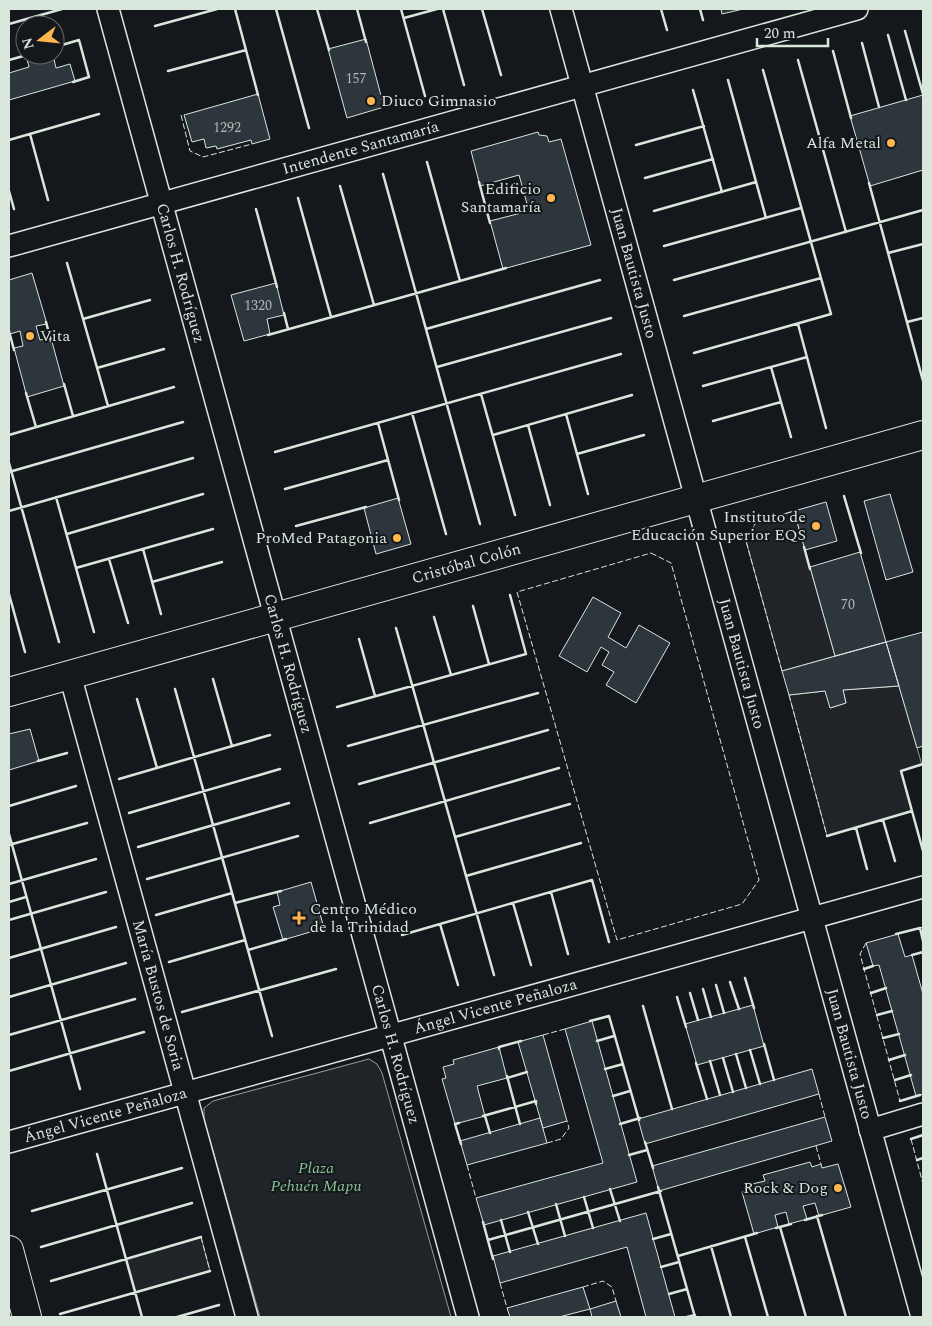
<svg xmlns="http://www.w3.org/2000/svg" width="932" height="1326" font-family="Spectral,serif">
	<rect width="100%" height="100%" fill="#14181c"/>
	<path fill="#202428" stroke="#939e99" d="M794 511 835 656 782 671 746 541 756 522Z
		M899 686 922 765 901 771 912 811 827 836 789 695 825 691 831 708 846 703 843 690Z
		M369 1059 377 1064 382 1073 451 1317H260L204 1119V1108L213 1101Z
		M201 1237 210 1271 135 1292 126 1259Z"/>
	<path fill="#2c363c" stroke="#d8e6dc" d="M721 9H743L722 14Z
		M366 39 384 107 347 118 328 49Z
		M26 55H53L56 68 70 64 75 81 9 100V73L29 67Z
		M258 94 270 139 252 144 251 140 217 149 216 146 206 148 204 139 192 142 184 115Z
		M923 95V170L870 186 850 116Z
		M538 132 539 135 547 136 549 142 561 139 591 245 503 269 490 221 529 211 519 175 480 186 471 151Z
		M32 273 47 324 36 326 40 340 51 338 64 386 27 397 14 348 23 346 20 331 10 334 9 331V280Z
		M276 283 284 315 267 319 270 334 244 341 231 295Z
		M890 494 913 572 886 580 864 501Z
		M398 498 411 544 376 554 364 508Z
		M826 502 837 541 805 550 794 511Z
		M860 552 886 642 835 656 810 567Z
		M593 597 621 613 608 637 626 648 639 625 670 643 636 703 606 685 614 672 602 665 609 652 601 647 587 672 559 656Z
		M923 632V746L917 748 886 642Z
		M886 642 899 686 843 690 846 703 830 708 825 691 789 695 782 671Z
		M30 729 39 761 9 770V734Z
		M311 882 324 928 283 940 273 907 280 905 277 892Z
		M898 934 905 957 912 955 923 994V1094L916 1096 879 965 873 966 866 943Z
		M753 1005 764 1046 697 1065 685 1024Z
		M592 1021 637 1182 484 1225 476 1198 603 1163 565 1029Z
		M543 1035 567 1121 543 1128 518 1042Z
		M499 1047 507 1078 477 1086 485 1116 455 1124 442 1079 446 1078 443 1067 454 1064 453 1060Z
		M812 1069 819 1094 645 1144 638 1119Z
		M825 1117 832 1141 659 1191 652 1166Z
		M540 1118 547 1143 467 1165 460 1141Z
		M810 1162 812 1167 821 1164 822 1168 838 1164 851 1207 819 1216 815 1203 803 1206 807 1219 789 1224 786 1212 775 1215 778 1227 754 1234 742 1192 753 1189 752 1184 765 1181 763 1175Z
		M646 1213 675 1317H646L627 1247 500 1283 493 1256Z
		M583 1287 590 1309 559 1317H510L507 1308Z
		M616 1301 621 1317H592L590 1309Z"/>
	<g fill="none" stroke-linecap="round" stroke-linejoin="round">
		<g stroke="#d8e6dc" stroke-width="24">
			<g id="minor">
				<path id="s1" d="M108 9 468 1317"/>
				<path id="s2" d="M561 9 922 1317"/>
				<path id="s3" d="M9 246 857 9"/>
				<path id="s4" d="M70 675 247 1317"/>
				<path d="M870 1130 923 1114"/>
				<path id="s5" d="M9 1142 923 887"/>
			</g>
		</g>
		<g stroke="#d8e6dc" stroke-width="30">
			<path id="tertiary" d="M9 1250 27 1317"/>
		</g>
		<g stroke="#d8e6dc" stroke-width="30">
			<g id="primary">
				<path id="s6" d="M9 692 923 435"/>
			</g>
		</g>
		<use href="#minor" stroke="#14181c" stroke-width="21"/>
		<use href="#tertiary" stroke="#14181c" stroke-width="28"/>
		<use href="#primary" stroke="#14181c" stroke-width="28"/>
		<path stroke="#d8e6dc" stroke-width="1" stroke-dasharray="6 2.5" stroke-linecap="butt" d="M181 115 190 151 203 157 252 144
			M651 553 671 563 759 880 742 904 617 940 517 592Z
			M782 671 746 541 756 522 794 511
			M789 695 827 836
			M920 928 923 927
			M866 943 860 954 900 1101
			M543 1035 565 1029
			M819 1094 825 1117
			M911 1139 923 1184
			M547 1143 561 1139 569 1128 567 1121
			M816 1146 821 1164
			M467 1165 476 1198
			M201 1237 210 1271
			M500 1283 507 1308
			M583 1287 603 1281 612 1287 616 1301"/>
		<path stroke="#d8e6dc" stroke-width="2.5" d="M235 9 258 95
			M276 9 309 128
			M317 9 329 50
			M357 9 366 42
			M401 9 425 96
			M443 9 464 85
			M482 9 501 75
			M661 9 667 30
			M700 9 703 20
			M404 18 437 9
			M9 24 62 9
			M155 26 217 9
			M905 31 923 94
			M888 35 906 100
			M862 43 879 107
			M55 47 79 40 89 77 73 82
			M833 51 851 118
			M9 60 27 55
			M798 60 846 232
			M168 71 246 50
			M728 80 766 218
			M693 90 722 192
			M30 134 48 200
			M9 140 99 114
			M636 145 704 126
			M427 162 460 281
			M383 174 480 524
			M645 178 713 159
			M479 182 490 223
			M869 183 923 381
			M340 186 374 305
			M9 191 14 209
			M298 198 331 317
			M256 209 277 287
			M654 211 756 182
			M664 246 801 208
			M888 253 923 244
			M67 263 108 406
			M674 280 923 210
			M284 313 288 329
			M684 316 821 278
			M83 319 150 300
			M46 322 51 341
			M907 322 923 318
			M798 324 826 428
			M426 329 600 280
			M9 331 14 350
			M268 335 506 268
			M694 353 831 314 763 70
			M437 367 611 318
			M771 367 791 437
			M97 368 164 349
			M64 384 73 416
			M703 386 807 357
			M26 393 36 427
			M481 394 515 515
			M412 413 446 534
			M566 414 588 494
			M713 421 781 402
			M378 423 399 500
			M528 425 550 505
			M9 435 174 387
			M493 435 632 395
			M275 452 621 354
			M577 454 644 435
			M9 463 59 642
			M9 472 183 422
			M285 489 388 460
			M844 496 861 553
			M56 497 94 632
			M9 511 193 458
			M296 526 366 507
			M67 534 203 494
			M804 547 810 569
			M143 549 161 614
			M109 559 128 623
			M76 568 213 529
			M152 582 222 562
			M9 594 25 652
			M473 606 489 664
			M434 617 451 675
			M396 628 494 975
			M359 639 375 696
			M213 679 232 746
			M175 689 272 1036
			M137 699 157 768
			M337 707 526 654 510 595
			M348 746 538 693
			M38 761 67 753
			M923 764 901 771 923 851
			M119 779 270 735
			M359 784 548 730
			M9 806 76 786
			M129 813 280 769
			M883 820 895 861
			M370 823 559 768
			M856 828 867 869
			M9 834 80 1089
			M827 836 912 811
			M455 837 570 804
			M9 845 87 823
			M138 847 289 803
			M466 876 581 843
			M147 879 298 836
			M9 884 96 859
			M551 892 568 954
			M9 902 26 897
			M235 903 281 891
			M513 903 531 965
			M156 915 232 893
			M9 920 106 892
			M440 924 458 985
			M896 934 920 928 923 941
			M402 935 592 880 609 942
			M248 950 286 939
			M912 955 923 952
			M9 958 116 927
			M169 962 245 940
			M864 969 873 966
			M745 978 754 1008
			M730 982 739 1009
			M716 985 724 1013
			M703 989 711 1017
			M690 993 698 1020
			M871 993 886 988
			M9 997 126 963
			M677 997 686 1027
			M643 1006 672 1109
			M182 1012 336 969
			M877 1015 892 1011
			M590 1021 609 1016 639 1120
			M9 1035 135 999
			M883 1038 899 1034
			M597 1041 614 1036
			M764 1044 774 1080
			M499 1049V1047L521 1041
			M750 1050 760 1084
			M736 1054 746 1088
			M723 1058 733 1092
			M889 1060 905 1055
			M710 1061 720 1095
			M696 1063 707 1099
			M605 1069 623 1064
			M9 1071 144 1032
			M507 1076 520 1124
			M507 1078 527 1072
			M895 1080 911 1075
			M613 1096 630 1091
			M900 1101 920 1095
			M483 1116 536 1101V1104
			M485 1116 490 1133
			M459 1123 455 1124 461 1144
			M620 1124 640 1118
			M911 1139 923 1135
			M645 1142 653 1168
			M97 1154 142 1317
			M629 1155 647 1150
			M917 1160 923 1158
			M658 1187 695 1317
			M610 1189 620 1221
			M584 1197 593 1228
			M556 1204 565 1236
			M32 1211 182 1168
			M528 1212 538 1244
			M817 1216 846 1317
			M501 1220 510 1252
			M805 1220 822 1215
			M483 1222 493 1259
			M780 1227 806 1317
			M776 1228 791 1224
			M745 1237 768 1317
			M653 1239 671 1234
			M488 1240 661 1191
			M711 1246 731 1317
			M41 1247 192 1203
			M678 1256 757 1233
			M661 1267 679 1262
			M51 1281 201 1237
			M669 1294 687 1289
			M60 1314 210 1271
			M177 1317 219 1305
			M687 1317 695 1315"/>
	</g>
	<g fill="#ffb74d" stroke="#14181c" stroke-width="2">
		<circle cx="371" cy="101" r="5"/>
		<circle cx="891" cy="143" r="5"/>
		<circle cx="551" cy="198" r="5"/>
		<circle cx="30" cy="336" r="5"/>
		<circle cx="816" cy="526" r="5"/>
		<circle cx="397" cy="538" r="5"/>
		<path d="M296.5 910.5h5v5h5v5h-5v5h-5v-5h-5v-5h5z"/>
		<circle cx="838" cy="1188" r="5"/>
	</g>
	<g text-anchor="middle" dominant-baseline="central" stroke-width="4" stroke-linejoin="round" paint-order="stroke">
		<g font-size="14" fill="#adbab4">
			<text x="356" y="78">157</text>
			<text x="227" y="127">1292</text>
			<text x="258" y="305">1320</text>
			<text x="848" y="604">70</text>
		</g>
		<g font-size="16" fill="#d8e6dc" stroke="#14181c" text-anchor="end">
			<text x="381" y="101" text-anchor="start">Diuco Gimnasio</text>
			<text x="881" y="143">Alfa Metal</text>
			<text x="541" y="189">Edificio<tspan x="541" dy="18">Santamaría</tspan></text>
			<text x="40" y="336" text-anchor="start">Vita</text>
			<text x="806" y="517">Instituto de<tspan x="806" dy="18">Educación Superior EQS</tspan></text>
			<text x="387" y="538">ProMed Patagonia</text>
			<text x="310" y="909" text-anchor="start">Centro Médico<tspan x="310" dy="18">de la Trinidad</tspan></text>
			<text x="828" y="1188">Rock &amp; Dog</text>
		</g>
		<g font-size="16" fill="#d8e6dc" stroke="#14181c">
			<text stroke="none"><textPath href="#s3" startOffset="365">Intendente Santamaría</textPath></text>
			<text stroke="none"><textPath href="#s1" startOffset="274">Carlos H. Rodríguez</textPath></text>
			<text stroke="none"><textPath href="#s2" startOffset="274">Juan Bautista Justo</textPath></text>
			<text stroke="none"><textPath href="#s6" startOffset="475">Cristóbal Colón</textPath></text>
			<text stroke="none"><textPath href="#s1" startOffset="679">Carlos H. Rodríguez</textPath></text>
			<text stroke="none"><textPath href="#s2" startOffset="679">Juan Bautista Justo</textPath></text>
			<text stroke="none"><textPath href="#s4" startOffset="332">María Bustos de Soria</textPath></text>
			<text stroke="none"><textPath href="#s5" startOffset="505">Ángel Vicente Peñaloza</textPath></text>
			<text stroke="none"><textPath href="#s1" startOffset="1084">Carlos H. Rodríguez</textPath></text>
			<text stroke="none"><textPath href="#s2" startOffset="1084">Juan Bautista Justo</textPath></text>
			<text stroke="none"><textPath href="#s5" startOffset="100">Ángel Vicente Peñaloza</textPath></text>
		</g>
		<g font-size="16" font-style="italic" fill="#8ac095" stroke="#14181c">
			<text x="316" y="1168">Plaza<tspan x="316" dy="18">Pehuén Mapu</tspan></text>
		</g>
	</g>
	<rect width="932" height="1326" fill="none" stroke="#d8e6dc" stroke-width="20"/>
	<g transform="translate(40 40) rotate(254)"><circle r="24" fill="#14181c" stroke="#626a69"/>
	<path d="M0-4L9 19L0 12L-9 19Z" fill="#ffb74d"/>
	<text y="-8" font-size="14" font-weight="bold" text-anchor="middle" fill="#d8e6dc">N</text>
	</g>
	<path d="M757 38v8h71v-8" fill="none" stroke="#d8e6dc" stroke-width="2.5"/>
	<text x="764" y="38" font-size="15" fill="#d8e6dc" stroke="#14181c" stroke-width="4" paint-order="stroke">20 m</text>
</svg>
